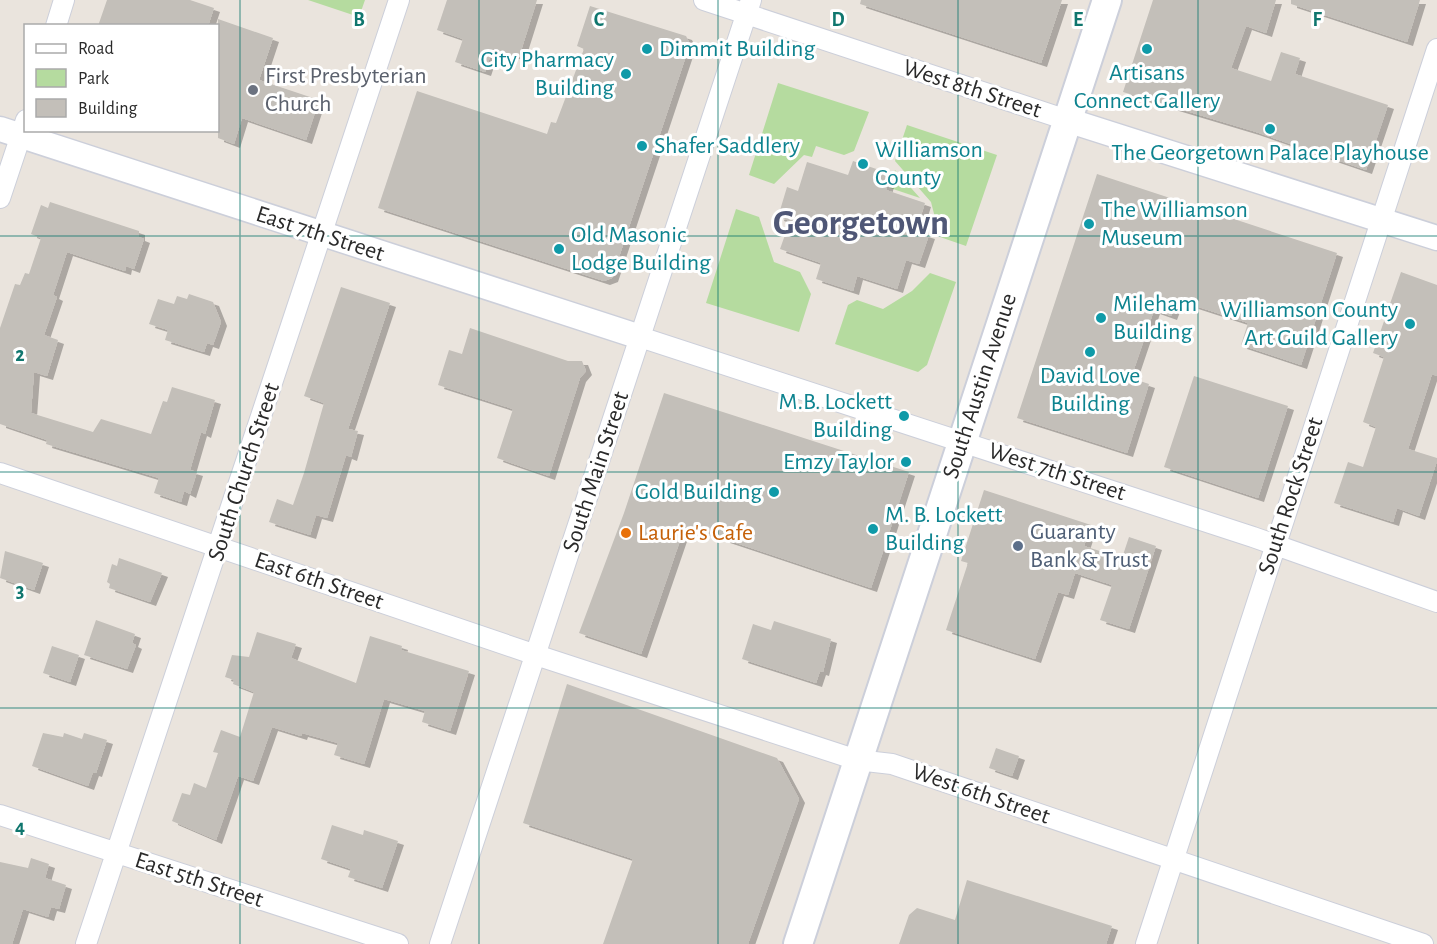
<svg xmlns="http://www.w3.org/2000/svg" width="1437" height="944" font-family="'Alegreya Sans',sans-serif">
	<defs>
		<filter id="shadow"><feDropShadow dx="6" dy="4" stdDeviation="0" flood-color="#0004"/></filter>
	</defs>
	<rect width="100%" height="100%" fill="#eae4dd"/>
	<path fill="#b5db9f" d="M308 0H365L359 17Z
		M778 83 869 112 854 151 844 155 816 146 812 157 804 155 774 184 749 175Z
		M907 125 997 155 966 246 940 237 931 202 895 161Z
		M895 170 920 198 890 188Z
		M736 209 759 217 774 262 800 272 811 294 799 332 706 303Z
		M930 273 956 282 927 365 918 372 835 344 848 305 857 300 883 309 912 291Z"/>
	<path fill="#c3bfb9" filter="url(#shadow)" d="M107 0H190L214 8 208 26H98Z
		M447 0H537L519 57 493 48 485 72 455 62 463 39 437 30Z
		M861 0H1062L1041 63 860 4Z
		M1153 0H1276L1266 33 1246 26 1231 68 1271 81 1281 52 1300 58 1295 74 1388 105 1366 170 1253 131 1123 92Z
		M1291 0H1420L1407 42 1291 4Z
		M590 6 686 36 690 44 612 278 604 281 378 208 417 91 547 134 551 122 556 123 584 49 577 46Z
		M218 19 273 38 259 80 319 100 306 140 242 118 234 144 218 138Z
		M853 161 891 174 886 190 925 203 916 231 929 235 919 264 906 260 897 289 857 276 853 291 816 279 821 263 780 249 790 221 778 217 787 187 798 191 807 162 848 175Z
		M1097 174 1337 253 1301 365 1241 345 1248 323 1177 300 1171 316 1154 310 1131 378 1149 384 1127 453 1017 418Z
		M50 202 139 231V237L144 239 134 269 126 266 125 271 67 252 53 295 57 297 44 335 58 340 47 376 34 372 31 413 93 432 101 419 151 434 163 401 167 402 172 387 215 400 205 434 201 432 190 470 197 472 190 494 184 491 181 502 154 493 159 478 46 444 47 440 0 424V328L15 284 20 285 25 273 29 274 41 238 31 234 41 205 48 208Z
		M1401 272 1437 285V376L1432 374 1408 449 1437 458V461L1419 516 1397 508 1393 522 1334 503 1348 462 1363 467 1376 427 1363 422 1384 357 1373 353Z
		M341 287 390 303 348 429 358 431 351 457 346 455 327 518 316 515 310 535 269 522 277 499 293 505 304 473 324 403 304 396Z
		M189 294 213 302 221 322 213 345 207 343 204 352 165 340 168 330 149 324 158 299 174 304 177 296 187 299Z
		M470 328 568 361H582L586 371 580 378 549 476 497 458 513 409 438 385 449 350 462 354Z
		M1194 376 1288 406 1258 498 1164 467Z
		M664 393 909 472 871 588 685 526 641 654 579 633 624 513Z
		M984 490 1091 525 1084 546 1122 558 1129 537 1156 546 1129 629 1100 620 1112 585 1075 573 1068 595 1058 592 1035 659 946 630 968 563 961 561Z
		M5 551 43 563 34 590 0 578Z
		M119 558 162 573 150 602 109 588 110 584 107 582 112 564 117 566Z
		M96 620 135 634 132 643 136 645 127 669 84 655Z
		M774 621 831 639 823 672 820 671 816 683 742 659 753 624 771 630Z
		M257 632 296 644 291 658 356 683 370 636 402 646 401 650 469 671 450 731 422 722 425 711 384 699 364 764 334 755 338 743 302 733 301 736 272 727 253 781 238 776 216 840 172 821 182 793 190 795 194 783 206 788 218 753 213 752 221 730 240 737 254 692 233 684 234 680 225 677 232 655 249 657Z
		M52 646 79 655 70 682 43 673Z
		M567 684 777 758 799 799 748 944H603L633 859 523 823Z
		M43 733 63 737 64 733 82 739 84 733 107 740 96 773 93 772 88 786 32 766Z
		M996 748 1019 756 1012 776 989 768Z
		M332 825 363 835 364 830 398 841 382 888 348 877 351 869 321 859Z
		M31 858 49 864 45 878 66 885 59 909 51 907 48 917 23 909 12 944H0V862L28 868Z
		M967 880 1112 926 1106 944H899L909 915 917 908 955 920Z"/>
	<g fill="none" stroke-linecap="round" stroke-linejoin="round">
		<g stroke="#cccfda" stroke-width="22">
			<path id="minor" d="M704 0 1067 120
				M56 26 64 0
				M0 198 26 120
				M640 337 1253 537 1437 602
				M0 473 536 655 857 760 892 764 1423 944
				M0 815 398 944
				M86 944 399 0
				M440 944 751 0
				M1146 944 1437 49"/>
		</g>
		<g stroke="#cccfda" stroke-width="27">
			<path id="tertiary" d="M1067 120 1437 238
				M0 129 640 337"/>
		</g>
		<g stroke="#cccfda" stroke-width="32">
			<path id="secondary" d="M798 944 1107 0"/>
		</g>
		<use href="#minor" stroke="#fff" stroke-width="20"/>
		<use href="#tertiary" stroke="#fff" stroke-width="24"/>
		<use href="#secondary" stroke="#fff" stroke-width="28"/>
	</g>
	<path fill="none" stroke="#0f766e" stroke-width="1.5" stroke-opacity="0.55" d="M240 0V944M479 0V944M718 0V944M958 0V944M1198 0V944M0 236H1437M0 472H1437M0 708H1437"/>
	<g fill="#0f9aa8" stroke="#fff" stroke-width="2">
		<circle cx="647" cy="49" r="6"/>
		<circle cx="1147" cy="49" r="6"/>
		<circle cx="626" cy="74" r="6"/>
		<circle cx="1270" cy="129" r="6"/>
		<circle cx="642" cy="146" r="6"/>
		<circle cx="863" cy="164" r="6"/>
		<circle cx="1089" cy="224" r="6"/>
		<circle cx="559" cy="249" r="6"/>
		<circle cx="1101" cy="318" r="6"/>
		<circle cx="1410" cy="324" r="6"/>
		<circle cx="1090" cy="352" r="6"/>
		<circle cx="904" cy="416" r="6"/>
		<circle cx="906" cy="462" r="6"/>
		<circle cx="774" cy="492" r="6"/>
		<circle cx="873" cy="529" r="6"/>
	</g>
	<circle fill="#6b7280" stroke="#fff" stroke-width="2" cx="253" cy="90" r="6"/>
	<circle fill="#e8710a" stroke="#fff" stroke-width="2" cx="626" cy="533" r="6"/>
	<circle fill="#5c6f8a" stroke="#fff" stroke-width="2" cx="1018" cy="546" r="6"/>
	<g text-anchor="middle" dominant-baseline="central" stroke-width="6" stroke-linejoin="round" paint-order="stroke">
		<g font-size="24" fill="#0d838f" stroke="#fff" text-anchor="start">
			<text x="659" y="49">Dimmit Building</text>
			<text x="614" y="60" text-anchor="end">City Pharmacy<tspan x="614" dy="28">Building</tspan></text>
			<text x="1147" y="73" text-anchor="middle">Artisans<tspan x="1147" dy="28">Connect Gallery</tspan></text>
			<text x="654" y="146">Shafer Saddlery</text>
			<text x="875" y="150">Williamson<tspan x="875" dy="28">County</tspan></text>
			<text x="1270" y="153" text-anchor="middle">The Georgetown Palace Playhouse</text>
			<text x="1101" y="210">The Williamson<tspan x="1101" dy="28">Museum</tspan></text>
			<text x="571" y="235">Old Masonic<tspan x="571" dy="28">Lodge Building</tspan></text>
			<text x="1113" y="304">Mileham<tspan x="1113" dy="28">Building</tspan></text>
			<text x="1398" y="310" text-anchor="end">Williamson County<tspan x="1398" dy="28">Art Guild Gallery</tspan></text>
			<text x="1090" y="376" text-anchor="middle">David Love<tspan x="1090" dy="28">Building</tspan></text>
			<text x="892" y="402" text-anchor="end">M.B. Lockett<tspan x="892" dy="28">Building</tspan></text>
			<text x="894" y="462" text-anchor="end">Emzy Taylor</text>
			<text x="762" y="492" text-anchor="end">Gold Building</text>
			<text x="885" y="515">M. B. Lockett<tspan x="885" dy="28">Building</tspan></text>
		</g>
		<g font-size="24" fill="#5b616d" stroke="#fff" text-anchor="start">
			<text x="265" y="76">First Presbyterian<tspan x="265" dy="28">Church</tspan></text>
		</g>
		<g font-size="24" fill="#2a2a2a" stroke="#fff">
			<text transform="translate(972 89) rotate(18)">West 8th Street</text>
			<text transform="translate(320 234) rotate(18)">East 7th Street</text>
			<text transform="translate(980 386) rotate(-72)">South Austin Avenue</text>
			<text transform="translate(244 472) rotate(-72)">South Church Street</text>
			<text transform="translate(596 472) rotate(-72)">South Main Street</text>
			<text transform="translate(1057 472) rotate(18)">West 7th Street</text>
			<text transform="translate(1291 496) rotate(-72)">South Rock Street</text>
			<text transform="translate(319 581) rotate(19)">East 6th Street</text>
			<text transform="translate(981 794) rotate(19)">West 6th Street</text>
			<text transform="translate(199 880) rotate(18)">East 5th Street</text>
		</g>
		<g font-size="24" fill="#4e5e75" stroke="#fff" text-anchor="start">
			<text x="1030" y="532">Guaranty<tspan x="1030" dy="28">Bank &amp; Trust</tspan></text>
		</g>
		<g font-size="24" fill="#c56008" stroke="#fff" text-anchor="start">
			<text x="638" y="533">Laurie's Cafe</text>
		</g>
		<g font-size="36" font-weight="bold" fill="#4f5776" stroke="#fff">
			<text x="861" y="223">Georgetown</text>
		</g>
	</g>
	<g font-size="20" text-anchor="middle" font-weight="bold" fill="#0f766e" stroke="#fff" stroke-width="6" stroke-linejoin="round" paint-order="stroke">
		<text x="359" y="26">B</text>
		<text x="599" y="26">C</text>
		<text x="838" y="26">D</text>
		<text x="1078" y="26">E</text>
		<text x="1317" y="26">F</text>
		<text x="20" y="361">2</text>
		<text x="20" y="597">3</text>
		<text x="20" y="833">4</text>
	</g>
	<rect x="24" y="24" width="195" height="108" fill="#ffffff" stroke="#aaaaaa" stroke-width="1.5"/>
	<rect x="36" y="44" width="30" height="9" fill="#ffffff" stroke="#aaaaaa" stroke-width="1.5"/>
	<text x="78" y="54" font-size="18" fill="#2a2a2a">Road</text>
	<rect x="36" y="69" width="30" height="18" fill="#b5db9f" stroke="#aaaaaa" stroke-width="1.5"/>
	<text x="78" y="84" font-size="18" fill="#2a2a2a">Park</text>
	<rect x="36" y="99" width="30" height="18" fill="#c3bfb9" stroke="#aaaaaa" stroke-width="1.5"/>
	<text x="78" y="114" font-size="18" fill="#2a2a2a">Building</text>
</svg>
